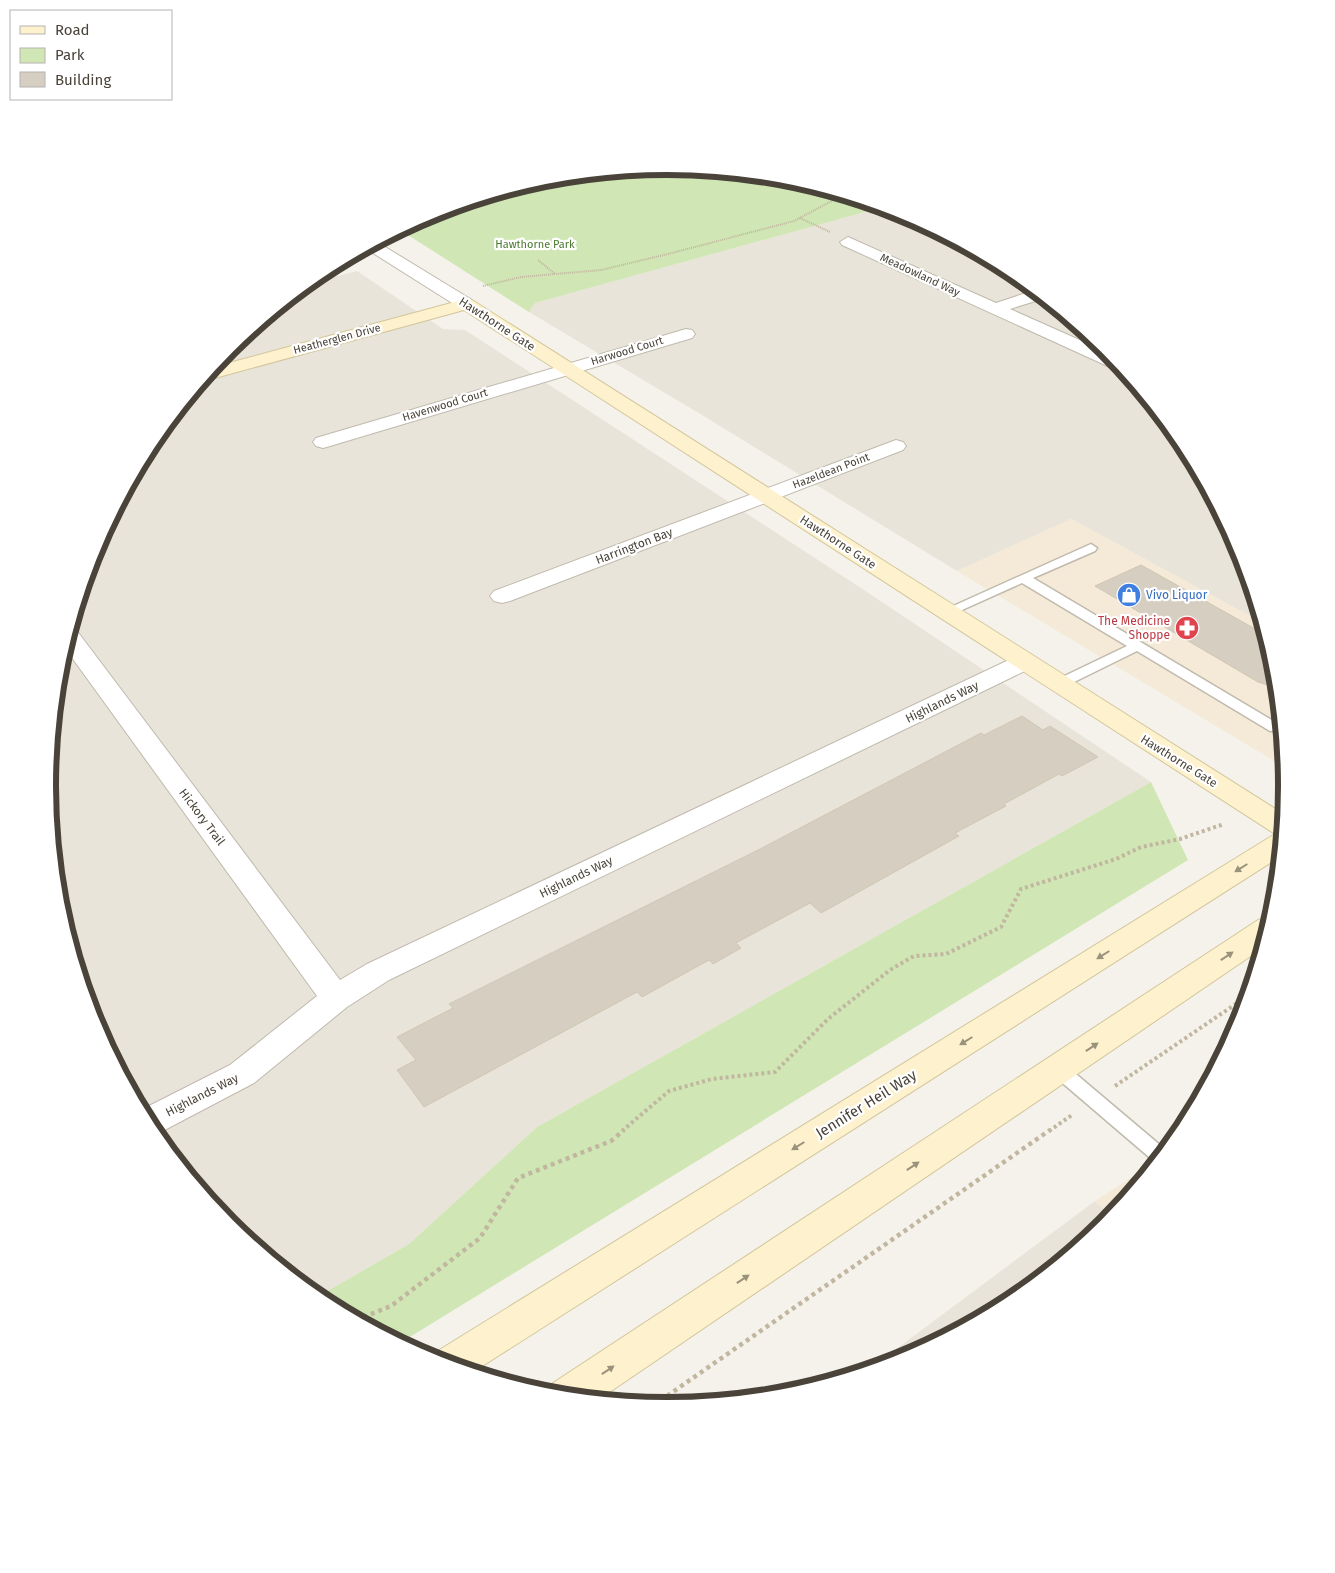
<svg xmlns="http://www.w3.org/2000/svg" width="1335" height="1573" font-family="'Fira Sans',sans-serif">
	<rect width="100%" height="100%" fill="#f5f2eb"/>
	<path fill="#e8e4d9" d="M883 207 905 214 1012 271 1106 348 1183 442 1240 550 1263 623 1071 519 957 571 702 415 529 312 535 303Z
		M357 271 443 329 465 330 864 590 1151 782 537 1127 409 1244 317 1297 229 1225 152 1131 95 1024 59 907 48 786 59 665 95 549 152 442 229 348 307 284Z
		M1095 1201 1112 1217 1106 1225 1012 1302 905 1359 868 1370Z"/>
	<path fill="#f5e9d7" d="M1071 519 1263 623 1276 666 1286 768 957 571Z
		M1160 1159 1112 1217 1095 1201Z"/>
	<path fill="#d0e7b5" d="M668 167 789 178 883 207 535 303 529 312 400 230C478 188 580 175 668 167Z
		M1151 782 1188 860 400 1343 317 1297 409 1244 537 1127Z"/>
	<path fill="#d6cec0" stroke="#d1c6b4" d="M1141 565 1266 635 1276 666 1278 688 1258 682 1095 586Z
		M1022 716 1043 730 1050 726 1098 757 1062 776 1059 774 1004 804 1006 806 955 833 959 836 821 913 810 903 736 943 741 948 713 964 709 960 642 997 637 992 424 1107 397 1070 416 1060 397 1037 453 1008 449 1004 762 848 981 733 984 735Z"/>
	<g fill="none" stroke-linecap="round" stroke-linejoin="round">
		<g stroke="#c0baad" stroke-width="3">
			<path id="lane" d="M1091 544 1097 548 1095 551 1033 578 1275 722 1281 721 1282 730 1270 731 1137 651 1064 687H1054L1052 684 1054 681 1127 646 1022 583 951 615 946 616 940 612Z
				M1058 1062 1064 1064 1167 1151 1156 1163 1052 1074 1049 1069 1052 1064Z"/>
		</g>
		<g stroke="#c0baad" stroke-width="2">
			<path id="street" d="M848 237 996 303 1035 290 1045 298 1010 309 1111 354 1124 370 1114 369 842 245 840 242Z
				M377 242 472 300 474 304 472 308H460L365 248Z
				M686 329 692 330 695 334 692 338 330 446 323 448 316 446 313 442 316 438Z
				M896 440 903 442 906 446 903 450 510 601 502 603 494 601 490 596 494 591Z
				M70 629 77 631 340 980 367 964 1015 657 1024 655 1033 657 1036 662 1033 667 389 980 347 1007 254 1083 155 1135 141 1110 230 1065 317 996 65 648Z"/>
		</g>
		<g stroke="#d3c69c" stroke-width="2">
			<path id="secondary" d="M466 299 472 300 1285 815 1281 856 473 1372 432 1360 436 1352 1275 834 464 310 215 378 204 379 214 367Z
				M1269 917 1272 918 1264 947 598 1400 548 1395 553 1383 1258 920Z"/>
		</g>
		<path stroke="#c1b69f" stroke-width="2" stroke-dasharray="1 1" stroke-linecap="butt" d="M800 218 830 232
			M538 260 555 274
			M483 286 521 277 601 270 668 254 794 221 843 195"/>
		<path stroke="#c1b69f" stroke-width="4" stroke-dasharray="3 3" stroke-linecap="butt" d="M1115 1086 1249 995
			M622 1131 669 1091 712 1079 775 1072 828 1019 890 970 914 956 946 954 1001 927 1021 889 1116 859 1141 847 1180 839 1224 824
			M1049 1131 1072 1115"/>
		<path stroke="#c1b69f" stroke-width="4.5" stroke-dasharray="4 4" stroke-linecap="butt" d="M356 1320 391 1306 480 1238 518 1178 611 1141 624 1130
			M654 1405 1050 1130"/>
		<use href="#lane" fill="#fff" fill-rule="evenodd"/>
		<use href="#street" fill="#fff" fill-rule="evenodd"/>
		<use href="#secondary" fill="#fdf2cd" fill-rule="evenodd"/>
	</g>
	<defs><path id="oneway-solid" d="M-6-.8H1V-3.2L6.5 0L1 3.2V.8H-6Z" transform="scale(1.25)"/></defs>
	<g fill="#9a927c">
		<use href="#oneway-solid" transform="translate(1241 868) rotate(148)"/>
		<use href="#oneway-solid" transform="translate(1103 955) rotate(148)"/>
		<use href="#oneway-solid" transform="translate(1227 956) rotate(-34)"/>
		<use href="#oneway-solid" transform="translate(966 1041) rotate(148)"/>
		<use href="#oneway-solid" transform="translate(1092 1047) rotate(-34)"/>
		<use href="#oneway-solid" transform="translate(798 1146) rotate(148)"/>
		<use href="#oneway-solid" transform="translate(913 1166) rotate(-34)"/>
		<use href="#oneway-solid" transform="translate(743 1279) rotate(-34)"/>
		<use href="#oneway-solid" transform="translate(608 1370) rotate(-34)"/>
	</g>
	<defs>
		<g id="shop-disc" transform="scale(1.25)"><circle r="9.5" fill="#3f7fe0" stroke="#fff"/><path d="M-5-2.5h2.3a2.7 3.5 0 0 1 5.4 0H5L5.5 6h-11ZM-1.5-2.5h3a1.5 2.3 0 0 0-3 0Z" fill="#fff"/></g>
		<g id="pharmacy-disc" transform="scale(1.25)"><circle r="9.5" fill="#e0444e" stroke="#fff"/><path d="M-2-6h4v4h4v4h-4v4h-4v-4h-4v-4h4Z" fill="#fff"/></g>
	</defs>
	<g fill-rule="evenodd">
		<use href="#shop-disc" x="1129" y="595"/>
		<use href="#pharmacy-disc" x="1187" y="628"/>
	</g>
	<g text-anchor="middle" dominant-baseline="central" stroke-width="4.5" stroke-linejoin="round" paint-order="stroke">
		<g font-size="11" fill="#49792d" stroke="#fff">
			<text x="535" y="244">Hawthorne Park</text>
		</g>
		<g font-size="11" fill="#494339" stroke="#fff">
			<text transform="translate(920 275) rotate(25)">Meadowland Way</text>
			<text transform="translate(337 339) rotate(-15)">Heatherglen Drive</text>
			<text transform="translate(627 351) rotate(-17)">Harwood Court</text>
			<text transform="translate(445 405) rotate(-17)">Havenwood Court</text>
			<text transform="translate(831 471) rotate(-21)">Hazeldean Point</text>
		</g>
		<g font-size="12" fill="#494339" stroke="#fff">
			<text transform="translate(497 324) rotate(33)">Hawthorne Gate</text>
			<text transform="translate(838 542) rotate(33)">Hawthorne Gate</text>
			<text transform="translate(634 546) rotate(-21)">Harrington Bay</text>
			<text transform="translate(942 702) rotate(-26)">Highlands Way</text>
			<text transform="translate(1179 761) rotate(32)">Hawthorne Gate</text>
			<text transform="translate(202 817) rotate(53)">Hickory Trail</text>
			<text transform="translate(576 877) rotate(-26)">Highlands Way</text>
			<text transform="translate(202 1095) rotate(-27)">Highlands Way</text>
		</g>
		<g font-size="12" fill="#366cbe" stroke="#fff" text-anchor="start">
			<text x="1146" y="595">Vivo Liquor</text>
		</g>
		<g font-size="12" fill="#be3a42" stroke="#fff" text-anchor="end">
			<text x="1170" y="621">The Medicine<tspan x="1170" dy="14">Shoppe</tspan></text>
		</g>
		<g font-size="15" fill="#494339" stroke="#fff">
			<text transform="translate(866 1104) rotate(-32)">Jennifer Heil Way</text>
		</g>
	</g>
	<path d="M0 0H1335V1573H0ZM56 786a611 611 0 1 1 1222 0a611 611 0 1 1-1222 0Z" fill="#fff" fill-rule="evenodd"/>
	<path fill="none" stroke="#494339" stroke-width="6" d="M56 786a611 611 0 1 1 1222 0a611 611 0 1 1-1222 0Z"/>
	<rect x="10" y="10" width="162" height="90" fill="#ffffff" stroke="#b6b4b0"/>
	<rect x="20" y="26" width="25" height="8" fill="#fdf2cd" stroke="#b6b4b0"/>
	<text x="55" y="35" font-size="15" fill="#494339">Road</text>
	<rect x="20" y="48" width="25" height="15" fill="#d0e7b5" stroke="#b6b4b0"/>
	<text x="55" y="60" font-size="15" fill="#494339">Park</text>
	<rect x="20" y="72" width="25" height="15" fill="#d6cec0" stroke="#b6b4b0"/>
	<text x="55" y="85" font-size="15" fill="#494339">Building</text>
</svg>
